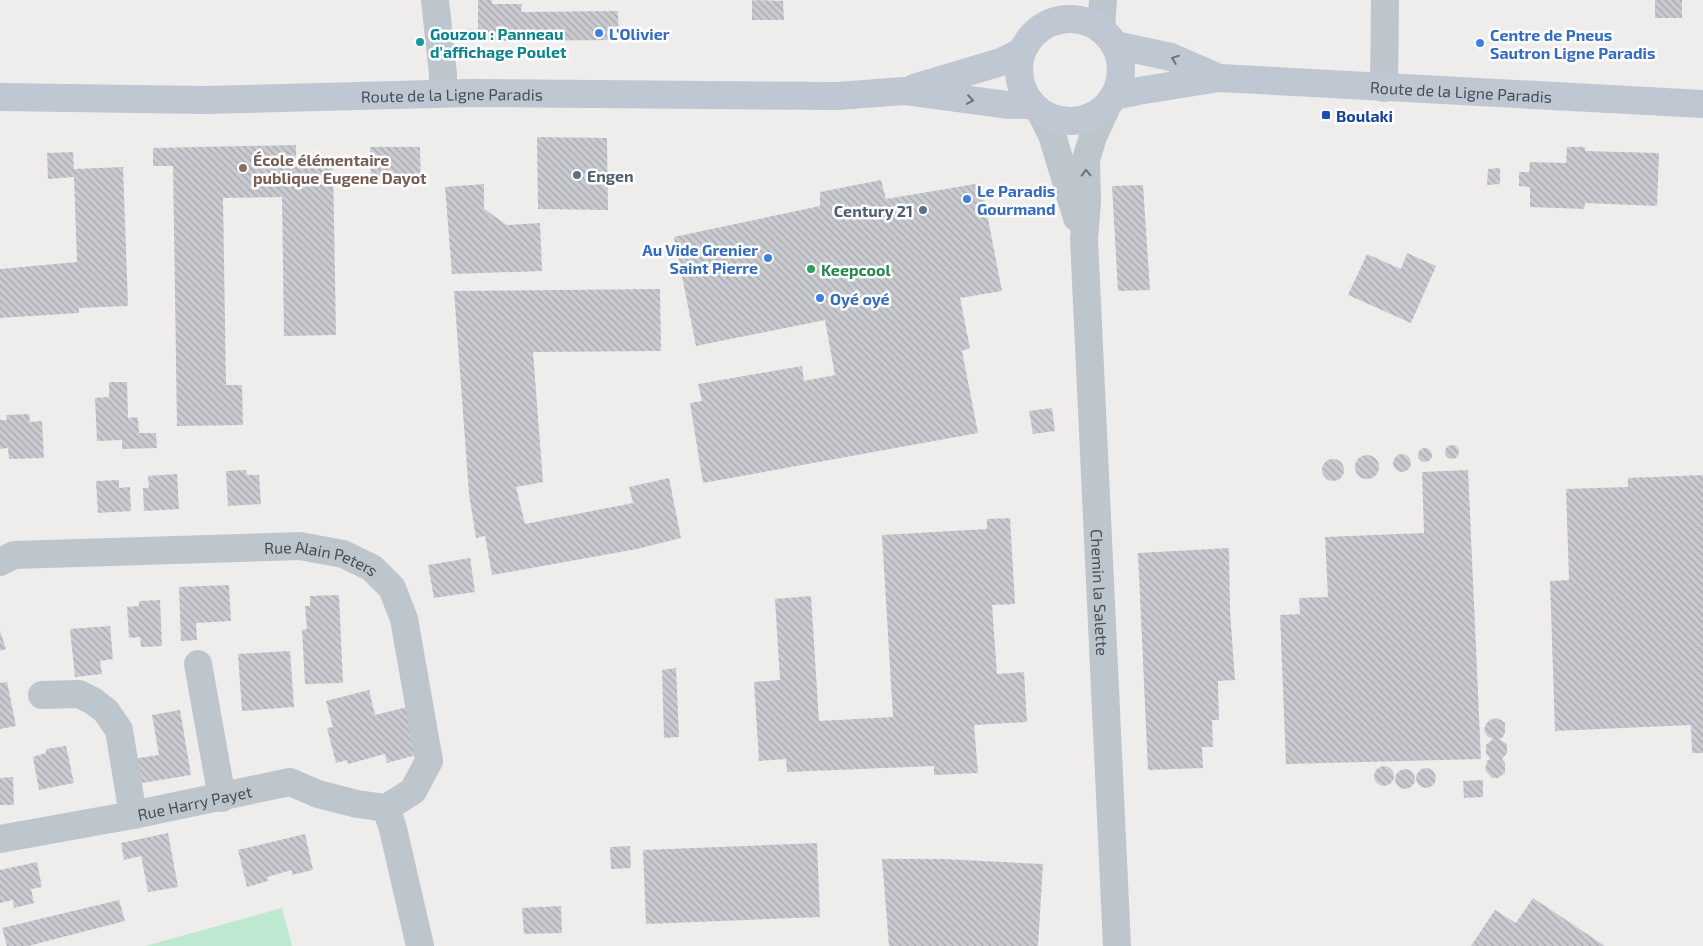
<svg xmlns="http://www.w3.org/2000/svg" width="1703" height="946" font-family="'Exo 2',sans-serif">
	<defs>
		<pattern id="building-back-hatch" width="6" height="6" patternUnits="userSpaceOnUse" patternTransform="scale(1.25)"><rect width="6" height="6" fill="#cacbd1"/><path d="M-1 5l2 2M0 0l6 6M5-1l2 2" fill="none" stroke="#a6a7ac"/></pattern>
	</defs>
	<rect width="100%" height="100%" fill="#efecec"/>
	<path fill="#bee9d0" d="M282 908 292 946H145Z"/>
	<path fill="url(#building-back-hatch)" d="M478 0H492V4H522L521 12 618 11 619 40 466 41V29L478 30Z
		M752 0 783 1 784 20H752Z
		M1655 0H1682V18H1655Z
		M537 137 607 138 608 210 538 209Z
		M296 145V164H333L336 335 284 336 282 197 223 198 226 385H242L243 425 177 426 173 166H153V148Z
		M370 147H420L421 185 371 184Z
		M1567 147H1585V151L1659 153 1657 206 1585 203 1584 209 1530 207V187L1519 186V172H1529L1530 162 1566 163Z
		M73 152 74 169 123 167 128 306 79 308V313L0 318V269L77 262 74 177 48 179 47 153Z
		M1500 168V184L1487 185 1488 169Z
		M881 180 886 199 981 183 1002 291 960 298 970 348 962 351 978 433 703 483 690 403 702 401 698 384 802 366 804 381 835 375 825 320 696 346 674 237 820 206V192Z
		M484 184V209L507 225 540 223 542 271 452 274 445 187Z
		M1143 185 1150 290 1118 291 1112 186Z
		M1407 253 1436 266 1411 323 1348 295 1367 254 1401 269Z
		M660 289 661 351 533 352 543 482 516 487 525 524 633 503 629 487 669 478 681 538 637 549 492 575 485 536 476 538 469 494 454 291Z
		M109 382H127L128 418 138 417 139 433H156L157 448 122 449V440L97 441 95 398 109 397Z
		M1052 408 1055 431 1033 434 1029 411Z
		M29 414 30 422 42 421 44 458 9 459 8 448 0 449V420H7L6 415Z
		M1445 452a7 7 0 1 1 14 0a7 7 0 1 1-14 0Z
		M1418 455a7 7 0 1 1 14 0a7 7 0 1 1-14 0Z
		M1393 463a9 9 0 1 1 18 0a9 9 0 1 1-18 0Z
		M1355 467a12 12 0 1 1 24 0a12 12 0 1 1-24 0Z
		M1322 470a11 11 0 1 1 22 0a11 11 0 1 1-22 0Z
		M246 470 247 475H259L261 504 228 506 226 471Z
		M1468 470 1481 759 1286 764 1280 615 1300 614 1299 598 1328 597 1325 537 1424 533 1422 472Z
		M177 474 179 509 144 511 143 488H149L148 476Z
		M1703 475V753H1692L1691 725 1555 731 1550 581 1569 580 1566 489 1628 487V478Z
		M119 480V488L130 487 131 511 98 513 96 481Z
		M1010 518 1015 604 992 605 997 674 1024 672 1027 722 974 725 978 773 934 775V766L787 772 786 759 759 761 754 682 780 680 775 599 811 596 819 721 893 717 882 535 987 529V519Z
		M1229 548 1230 611 1235 680 1218 681 1219 720H1212L1213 747H1202L1203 768 1148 770 1138 553Z
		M470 558 475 592 434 598 428 565Z
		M229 585 231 621 196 623 197 640 181 641 179 587Z
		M339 595 343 683 305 684 302 630 307 629 305 606H310V596Z
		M160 600 162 646 141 647 140 637 129 638 127 607 139 606V601Z
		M110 626 113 659 100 661 102 674 75 677 70 629Z
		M0 631 6 649 0 651Z
		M290 651 294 707 242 711 238 654Z
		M676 668 679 737 664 738 662 670Z
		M7 682 16 726 0 729V683Z
		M369 690 375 715 411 706 420 754 387 763 385 754 348 764 347 760 336 763 327 728 333 727 326 701Z
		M180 710 191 775 136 784 132 759 159 755 152 715Z
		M1496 718 1501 720 1505 723V732L1503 737 1499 739 1507 744V753L1502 759 1505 763V773L1498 778H1492L1485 770 1487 761 1490 759 1486 753V745L1493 739 1487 736 1484 730 1486 724 1490 720Z
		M66 746 74 783 39 790 33 757 46 753V749Z
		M1374 776a10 10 0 1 1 20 0a10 10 0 1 1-20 0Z
		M1416 778a10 10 0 1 1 20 0a10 10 0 1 1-20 0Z
		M1395 779a10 10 0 1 1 20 0a10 10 0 1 1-20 0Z
		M13 777 14 805H0V778Z
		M1483 780V797L1464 798 1463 781Z
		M168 833 178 887 148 892 141 856 124 860 121 843Z
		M305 834 313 870 292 875V870L267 877 268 881 247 887 238 850Z
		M817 843 820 917 646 924 643 850Z
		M630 846 631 868 611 869 610 847Z
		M882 859H943L1043 864 1038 946H889Z
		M37 862 42 887 31 889 34 903 14 908 13 900 0 903V870Z
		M1533 898 1605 946H1471L1495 910 1516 923Z
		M119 900 125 921 28 946H7L2 928Z
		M561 906 562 933 524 934 522 908Z"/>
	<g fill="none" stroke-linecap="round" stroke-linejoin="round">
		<g stroke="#bec6cd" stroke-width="28">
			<path d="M435 0 443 74V93"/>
			<path d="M1101 29 1103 0"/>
			<path d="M1384 88 1385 0"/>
			<path id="s1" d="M0 562 14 555 300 546 343 554 372 568 392 588 404 619 429 761 413 791 386 808"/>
			<path d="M198 664 222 798"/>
			<path d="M42 695 79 694 93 701 106 711 119 730 133 815"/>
			<path d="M386 808 393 829 420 946"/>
			<path id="s2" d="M0 839 133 815 290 782 318 794 357 804 386 808"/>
		</g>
		<g stroke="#bec6cd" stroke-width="28">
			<path id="s3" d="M1107 106 1093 137 1086 159 1087 202 1084 239 1117 946"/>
			<path d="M1041 113 1052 135 1077 218"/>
		</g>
		<g stroke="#bec7d2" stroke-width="28">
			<circle cx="1070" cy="70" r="51"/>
			<path d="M1115 45 1171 57 1219 78"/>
			<path d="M914 88 1001 62 1021 52"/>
			<path id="s4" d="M1114 96 1138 91 1219 78 1703 104"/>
			<path id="s5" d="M0 97 204 100 470 93 837 96 904 91 1008 105H1032"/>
		</g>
	</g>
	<defs><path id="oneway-chevron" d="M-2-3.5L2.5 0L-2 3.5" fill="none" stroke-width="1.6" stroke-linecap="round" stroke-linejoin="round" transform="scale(1.25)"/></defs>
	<g stroke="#6a737d">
		<use href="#oneway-chevron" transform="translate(1175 59) rotate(-159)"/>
		<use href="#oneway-chevron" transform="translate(970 100) rotate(8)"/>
	</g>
	<use stroke="#6a737b" href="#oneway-chevron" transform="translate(1086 173) rotate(-91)"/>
	<g fill="#3f7fe0" stroke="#fff" stroke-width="2">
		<circle cx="599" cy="33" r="5"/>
		<circle cx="1480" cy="43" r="5"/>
		<circle cx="967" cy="199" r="5"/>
		<circle cx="768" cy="258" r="5"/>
		<circle cx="820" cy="298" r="5"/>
	</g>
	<circle fill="#0f9aa8" stroke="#fff" stroke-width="2" cx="420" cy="42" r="5"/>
	<rect fill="#1a4fb4" stroke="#fff" stroke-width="2" x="1321" y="110" width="10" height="10" rx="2.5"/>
	<circle fill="#8d6e63" stroke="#fff" stroke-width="2" cx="243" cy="168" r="5"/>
	<g fill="#5c6f8a" stroke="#fff" stroke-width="2">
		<circle cx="577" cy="175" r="5"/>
		<circle cx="923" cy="210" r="5"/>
	</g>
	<circle fill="#2e9e5b" stroke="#fff" stroke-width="2" cx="811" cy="269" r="5"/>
	<g text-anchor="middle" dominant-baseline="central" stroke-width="5" stroke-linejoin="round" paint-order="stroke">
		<g font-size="16" font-weight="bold" fill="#0d838f" stroke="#fff" text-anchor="start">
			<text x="430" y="33">Gouzou : Panneau<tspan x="430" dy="18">d'affichage Poulet</tspan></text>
		</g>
		<g font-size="16" font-weight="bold" fill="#366cbe" stroke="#fff" text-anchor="start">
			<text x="609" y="33">L'Olivier</text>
			<text x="1490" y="34">Centre de Pneus<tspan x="1490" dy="18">Sautron Ligne Paradis</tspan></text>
			<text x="977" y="190">Le Paradis<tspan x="977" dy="18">Gourmand</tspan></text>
			<text x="758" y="249" text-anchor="end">Au Vide Grenier<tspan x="758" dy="18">Saint Pierre</tspan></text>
			<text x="830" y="298">Oyé oyé</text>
		</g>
		<g font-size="16" fill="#464f58" stroke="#fff">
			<text stroke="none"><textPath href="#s4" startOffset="349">Route de la Ligne Paradis</textPath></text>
			<text stroke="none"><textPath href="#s5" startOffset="452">Route de la Ligne Paradis</textPath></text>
			<text stroke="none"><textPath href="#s1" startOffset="325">Rue Alain Peters</textPath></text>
			<text stroke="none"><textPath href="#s3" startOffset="491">Chemin la Salette</textPath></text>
			<text stroke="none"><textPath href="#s2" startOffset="198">Rue Harry Payet</textPath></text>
		</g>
		<g font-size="16" font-weight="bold" fill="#164399" stroke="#fff" text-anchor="start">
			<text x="1336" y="115">Boulaki</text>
		</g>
		<g font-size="16" font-weight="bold" fill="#785e54" stroke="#fff" text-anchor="start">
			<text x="253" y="159">École élémentaire<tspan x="253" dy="18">publique Eugene Dayot</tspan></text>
		</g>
		<g font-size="16" font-weight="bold" fill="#4e5e75" stroke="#fff" text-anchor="start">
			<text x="587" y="175">Engen</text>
			<text x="913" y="210" text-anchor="end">Century 21</text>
		</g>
		<g font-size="16" font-weight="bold" fill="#27864d" stroke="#fff" text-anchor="start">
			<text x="821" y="269">Keepcool</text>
		</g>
	</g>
</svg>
